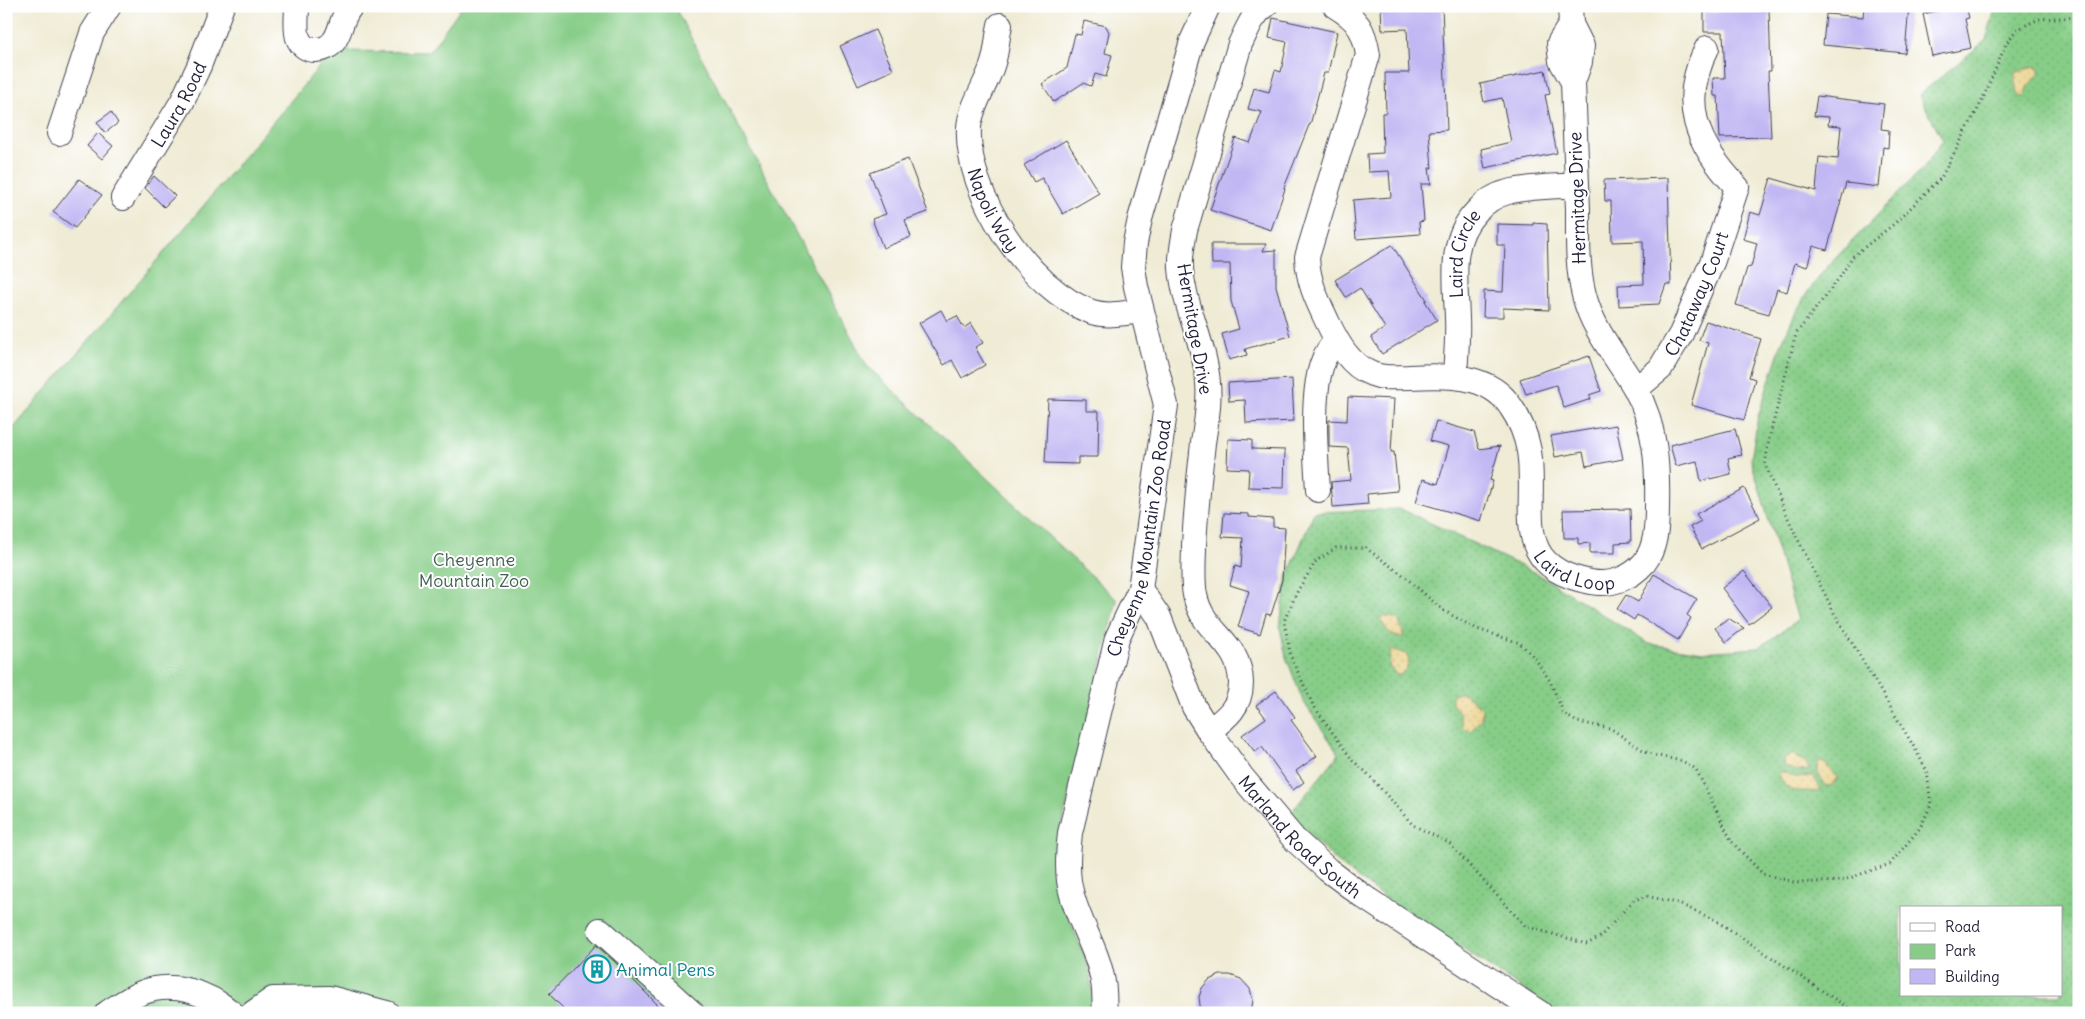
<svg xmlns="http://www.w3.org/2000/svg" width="2085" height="1019" font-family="Delius,sans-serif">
	<defs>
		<pattern id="grass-dots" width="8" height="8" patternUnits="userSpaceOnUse" patternTransform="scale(1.25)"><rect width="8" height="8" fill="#87cd88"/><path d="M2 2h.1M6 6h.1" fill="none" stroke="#74b076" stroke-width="1.8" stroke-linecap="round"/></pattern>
		<pattern id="sand-dots" width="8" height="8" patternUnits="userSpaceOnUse" patternTransform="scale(1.25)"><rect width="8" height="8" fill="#eeda9e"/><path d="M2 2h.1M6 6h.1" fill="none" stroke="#ccbb89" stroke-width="1.8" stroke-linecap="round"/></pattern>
	</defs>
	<rect width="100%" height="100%" fill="#fff"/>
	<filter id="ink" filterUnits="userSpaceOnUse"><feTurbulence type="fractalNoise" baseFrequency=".02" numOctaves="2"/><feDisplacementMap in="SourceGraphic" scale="10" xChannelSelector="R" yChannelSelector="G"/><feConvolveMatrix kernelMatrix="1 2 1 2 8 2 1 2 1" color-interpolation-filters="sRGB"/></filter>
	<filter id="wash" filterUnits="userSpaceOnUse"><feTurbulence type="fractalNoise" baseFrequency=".0096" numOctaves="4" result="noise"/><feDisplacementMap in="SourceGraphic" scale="20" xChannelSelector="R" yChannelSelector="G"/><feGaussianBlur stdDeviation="1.12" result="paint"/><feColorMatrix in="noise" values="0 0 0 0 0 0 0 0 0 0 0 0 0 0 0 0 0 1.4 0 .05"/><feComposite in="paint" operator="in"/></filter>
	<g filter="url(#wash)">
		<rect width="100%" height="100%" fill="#efebd4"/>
		<path fill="url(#grass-dots)" stroke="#547862" fill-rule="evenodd" d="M1996 6H2079V1013H1559L1385 898 1343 867 1288 816 1339 754 1303 701 1286 657 1280 628 1286 580 1314 512 1401 509 1538 574 1649 644 1703 652 1758 648 1798 620 1751 460 1758 416 1781 345 1795 314 1807 293 1827 267 1924 167 1943 140 1919 95 1986 40ZM1901 908H2061V995H1901Z"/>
		<path fill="url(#sand-dots)" stroke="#887e6c" d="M2035 66 2040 69V73L2029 85 2025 96 2020 97 2016 91 2015 73Z
			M1384 616 1398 619 1403 632V638C1391 636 1386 631 1381 620Z
			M1391 649 1406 654 1409 659 1407 668 1400 675H1397L1389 666Z
			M1459 693 1465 694 1482 708 1481 719 1471 731 1463 728 1459 712 1451 703 1453 695Z
			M1792 753 1797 758 1805 761 1808 767 1811 768 1809 770 1798 771 1784 766 1783 759Z
			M1818 761C1827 761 1830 772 1838 777L1833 785 1826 786 1818 773Z
			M1781 771 1795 777 1813 776 1821 789C1816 793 1815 791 1809 791 1792 791 1787 793 1779 774Z"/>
		<path fill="#87cd88" stroke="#547862" d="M462 6H674L867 366 1117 600 1056 849V873L1061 898 1088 965 1093 995V1013H6V437L194 217 323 62 337 51 429 52Z"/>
		<g id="blocks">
			<path fill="#c1b7f3" d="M1442 6 1447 130 1429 131 1432 168H1429L1431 184H1421L1424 221 1419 222 1420 234 1356 239 1353 200 1391 197 1389 171 1368 172 1367 154 1383 153 1382 113H1386L1385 73H1409L1407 29 1382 30 1381 8Z
				M1864 6H1909L1905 53 1823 45 1826 14 1863 17Z
				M1960 6H1966L1969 18 1965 19 1971 48 1932 56 1923 14Z
				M1769 10 1771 71H1768L1771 137 1720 138 1718 96H1714L1713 78H1725L1723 32H1704V12Z
				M1273 18 1337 32 1328 73H1324L1310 125H1309L1284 188 1285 189 1271 230 1210 210 1235 138 1250 143 1262 112 1248 109 1254 88 1269 92 1275 70 1281 72 1287 42 1269 38Z
				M1084 21 1106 26 1109 32 1105 53 1112 55 1106 77 1095 74 1091 86 1083 83 1054 102 1042 84 1067 68 1075 34 1081 35Z
				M875 30 893 70 858 86 840 46Z
				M1545 70 1550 94 1545 95 1557 153 1485 168 1481 149 1511 142 1502 98 1484 102 1480 84Z
				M1817 96 1884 104 1881 129 1889 130 1888 148 1883 147 1879 187 1846 183 1827 250 1813 246 1807 267 1795 263 1787 292 1777 289 1769 314 1736 305 1747 268 1751 267 1757 243 1743 239 1750 212 1760 215 1771 178 1816 191 1819 157 1838 159 1841 126 1828 125 1829 117 1814 116Z
				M111 112 118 123 105 133 97 122Z
				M98 133 113 146 102 159 87 146Z
				M1066 140 1099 193 1063 214 1042 178 1034 182 1024 165Z
				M908 159 928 212 905 220 911 237 883 248 872 219 886 214 870 173Z
				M154 176 175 196 164 207 145 188Z
				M1668 178 1671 285 1666 284 1659 304 1619 306 1618 285 1644 284 1643 241 1612 242 1611 201H1605L1604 180Z
				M79 179 102 195 75 228 53 212Z
				M1533 223 1547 224 1549 310 1503 308V317H1483L1484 291 1503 292 1505 245H1497V224L1533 225Z
				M1211 244H1266L1263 251 1276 250V286L1290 336 1245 349 1247 355 1229 360 1222 334 1239 329 1231 301 1230 264H1212Z
				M1392 245 1427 300 1425 301 1437 320 1382 354 1371 337 1385 328 1360 288 1346 297 1335 280Z
				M941 310 947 321 957 316 964 328 971 323 983 343 975 347 985 365 962 378 952 360 944 365 919 323Z
				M1706 321 1761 339 1749 377 1755 379 1744 420 1691 405 1708 343 1699 340Z
				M1589 356 1601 391 1589 395 1591 399 1564 408 1556 385 1526 394 1520 379Z
				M1292 379 1294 421 1246 423 1245 400 1229 401 1228 383Z
				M1348 397 1394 399 1391 452H1394L1398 491 1367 494 1368 504 1333 507 1331 482 1351 480 1348 448 1329 447V420L1347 421Z
				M1048 399 1086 400V411H1099L1098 457H1078V464L1045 463Z
				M1436 421 1474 432 1479 449 1500 446 1490 480 1493 481 1481 521 1416 502 1423 479 1438 484 1449 446 1430 441Z
				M1616 425 1623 459 1586 466 1583 452 1555 457 1551 436Z
				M1735 429 1742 455 1728 458 1731 474 1701 481 1697 461 1676 466 1670 445Z
				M1228 439 1252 440V449L1285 450 1284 488 1248 487 1249 469 1227 468Z
				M1744 488 1760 518 1702 549 1690 527 1701 521 1696 514Z
				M1630 509 1631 542 1615 543V553H1590V543L1578 544V538H1564L1563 510Z
				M1224 513 1249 514V517L1273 519V527L1285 528 1282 580 1271 615 1266 614 1260 634 1238 627 1249 591 1230 585 1235 566 1241 568 1243 538 1222 537Z
				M1744 571 1772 607 1749 624 1722 588Z
				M1654 574 1697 599 1687 615 1691 618 1678 640 1637 615 1634 620 1617 609 1626 595 1638 602Z
				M1728 618 1744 628 1726 642 1715 628Z
				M1276 691 1295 717 1291 720 1317 756 1296 771 1304 782 1293 790 1262 747 1255 752 1242 735 1266 718 1256 705Z
				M596 945 614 961 666 1013H568L549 994Z
				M1220 975H1230L1241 979 1250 989 1253 1000 1251 1013H1201L1199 997 1202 988 1209 980Z"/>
		</g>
	</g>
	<g filter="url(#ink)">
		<use href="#blocks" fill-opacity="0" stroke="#414052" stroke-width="1"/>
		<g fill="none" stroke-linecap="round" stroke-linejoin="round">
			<g stroke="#414052" stroke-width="26">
				<g id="minor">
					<path d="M297 6C297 15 295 29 298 38 304 54 325 53 334 41 342 30 340 19 351 6"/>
					<path id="s1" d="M1335 6C1358 20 1364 29 1368 55L1307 257C1308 282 1317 300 1328 323 1337 342 1350 366 1372 374 1384 379 1396 377 1409 377 1444 375 1489 373 1511 407 1520 420 1526 435 1529 451 1538 509 1508 567 1591 582 1611 586 1631 578 1644 563 1656 548 1657 526 1657 507 1658 466 1656 425 1635 388 1617 357 1593 331 1584 295 1577 268 1578 238 1578 210 1576 168 1575 125 1573 82L1580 62 1582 46 1571 24 1570 6"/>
					<path d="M1571 24 1559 43 1561 61 1573 82"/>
					<path id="s2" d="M1000 25C997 38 997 51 993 63 987 84 971 105 969 127 965 193 1029 290 1092 312 1108 317 1125 313 1141 311"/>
					<path d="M59 133 92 33 109 6"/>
					<path id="s3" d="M123 198 182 102 199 66 222 6"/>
					<path id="s4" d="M1455 376C1456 356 1458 337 1457 318 1456 281 1448 241 1476 212 1484 203 1496 195 1508 192 1530 186 1554 187 1577 185"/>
					<path id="s5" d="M1636 389 1660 369 1681 334 1713 260 1737 187C1696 144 1679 103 1707 48"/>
					<path d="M1318 490C1316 455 1310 391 1324 359 1326 352 1332 346 1336 340"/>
					<path id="s6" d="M1140 589 1159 617 1194 707 1209 731 1242 777 1295 840 1328 870 1364 897 1540 1013"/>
					<path d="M1209 731C1226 718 1241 707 1241 683 1240 640 1203 635 1195 595 1192 579 1194 561 1194 545 1196 511 1199 477 1203 443 1206 423 1210 403 1208 383 1205 344 1184 307 1181 268 1180 255 1183 243 1185 230L1240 44C1247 30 1252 15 1265 6"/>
					<path d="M600 930 692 1013"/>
					<path d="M107 1013C118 1006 129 998 141 993 173 980 208 993 232 1013"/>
					<path d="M253 1013 273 999 330 998 387 1013"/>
					<path id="s7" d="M1105 1013C1104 1003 1105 992 1103 982 1098 951 1080 925 1072 895 1066 875 1068 853 1070 833L1117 638 1140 589 1166 405 1136 287 1133 267 1135 243 1140 219 1192 41 1208 6"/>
				</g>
			</g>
			<path stroke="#414052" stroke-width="3" stroke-dasharray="1 4" stroke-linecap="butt" d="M1856 1013 1715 920 1677 903 1647 896 1634 900 1600 937 1587 944 1525 926 1449 843 1413 825 1366 772 1353 761 1313 705 1291 657 1284 621 1298 590 1316 561 1336 548H1366L1403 575 1444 611 1477 629 1520 643 1534 657 1550 681 1564 714 1577 722 1610 728 1641 749 1654 755 1682 761 1696 769 1732 842 1763 874 1797 883 1841 881 1890 864 1920 828 1931 805 1927 771 1914 747 1833 611 1791 525 1765 465 1769 439 1796 334 1840 277 1852 257 1894 224 1941 178 1982 101 2006 44 2016 30 2039 19 2079 17"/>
			<use href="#minor" stroke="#fff" stroke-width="24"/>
		</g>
	</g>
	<defs>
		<g id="building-ring" transform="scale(1.4375)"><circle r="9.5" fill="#fff" stroke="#0f9aa8" stroke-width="1.5"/><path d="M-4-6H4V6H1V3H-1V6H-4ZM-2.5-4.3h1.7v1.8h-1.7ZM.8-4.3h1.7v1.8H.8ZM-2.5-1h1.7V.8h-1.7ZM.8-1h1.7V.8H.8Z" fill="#0f9aa8"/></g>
	</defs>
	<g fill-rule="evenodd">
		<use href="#building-ring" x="597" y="969"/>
	</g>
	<g text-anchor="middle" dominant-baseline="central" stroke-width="4" stroke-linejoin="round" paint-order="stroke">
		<g font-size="18" fill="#22223b" stroke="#fff">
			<text stroke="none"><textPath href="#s3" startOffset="109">Laura Road</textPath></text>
			<text transform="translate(1577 198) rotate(-92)">Hermitage Drive</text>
			<text stroke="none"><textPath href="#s2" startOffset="195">Napoli Way</textPath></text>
			<text stroke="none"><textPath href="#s4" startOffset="124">Laird Circle</textPath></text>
			<text stroke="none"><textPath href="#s5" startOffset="115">Chataway Court</textPath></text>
			<text transform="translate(1195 329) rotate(80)">Hermitage Drive</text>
			<text stroke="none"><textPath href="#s7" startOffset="490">Cheyenne Mountain Zoo Road</textPath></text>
			<text stroke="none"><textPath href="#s1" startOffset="754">Laird Loop</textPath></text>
			<text stroke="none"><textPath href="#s6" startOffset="299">Marland Road South</textPath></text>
		</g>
		<g font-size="18" fill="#455e56" stroke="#fff">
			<text x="474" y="559">Cheyenne<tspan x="474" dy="21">Mountain Zoo</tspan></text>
		</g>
		<g font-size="18" fill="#0d838f" stroke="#fff" text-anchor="start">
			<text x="616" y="969">Animal Pens</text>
		</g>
	</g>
	<rect width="2085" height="1019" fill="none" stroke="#fff" stroke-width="25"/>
	<rect x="1900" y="906" width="162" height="90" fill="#ffffff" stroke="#a7a7b1"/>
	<rect x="1910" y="923" width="25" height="8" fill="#ffffff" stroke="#a7a7b1"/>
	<text x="1945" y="932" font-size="15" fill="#22223b">Road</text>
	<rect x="1910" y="944" width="25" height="15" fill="#87cd88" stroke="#a7a7b1"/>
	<text x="1945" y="956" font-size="15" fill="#22223b">Park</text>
	<rect x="1910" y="969" width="25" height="15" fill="#c1b7f3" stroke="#a7a7b1"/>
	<text x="1945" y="982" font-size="15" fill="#22223b">Building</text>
</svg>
